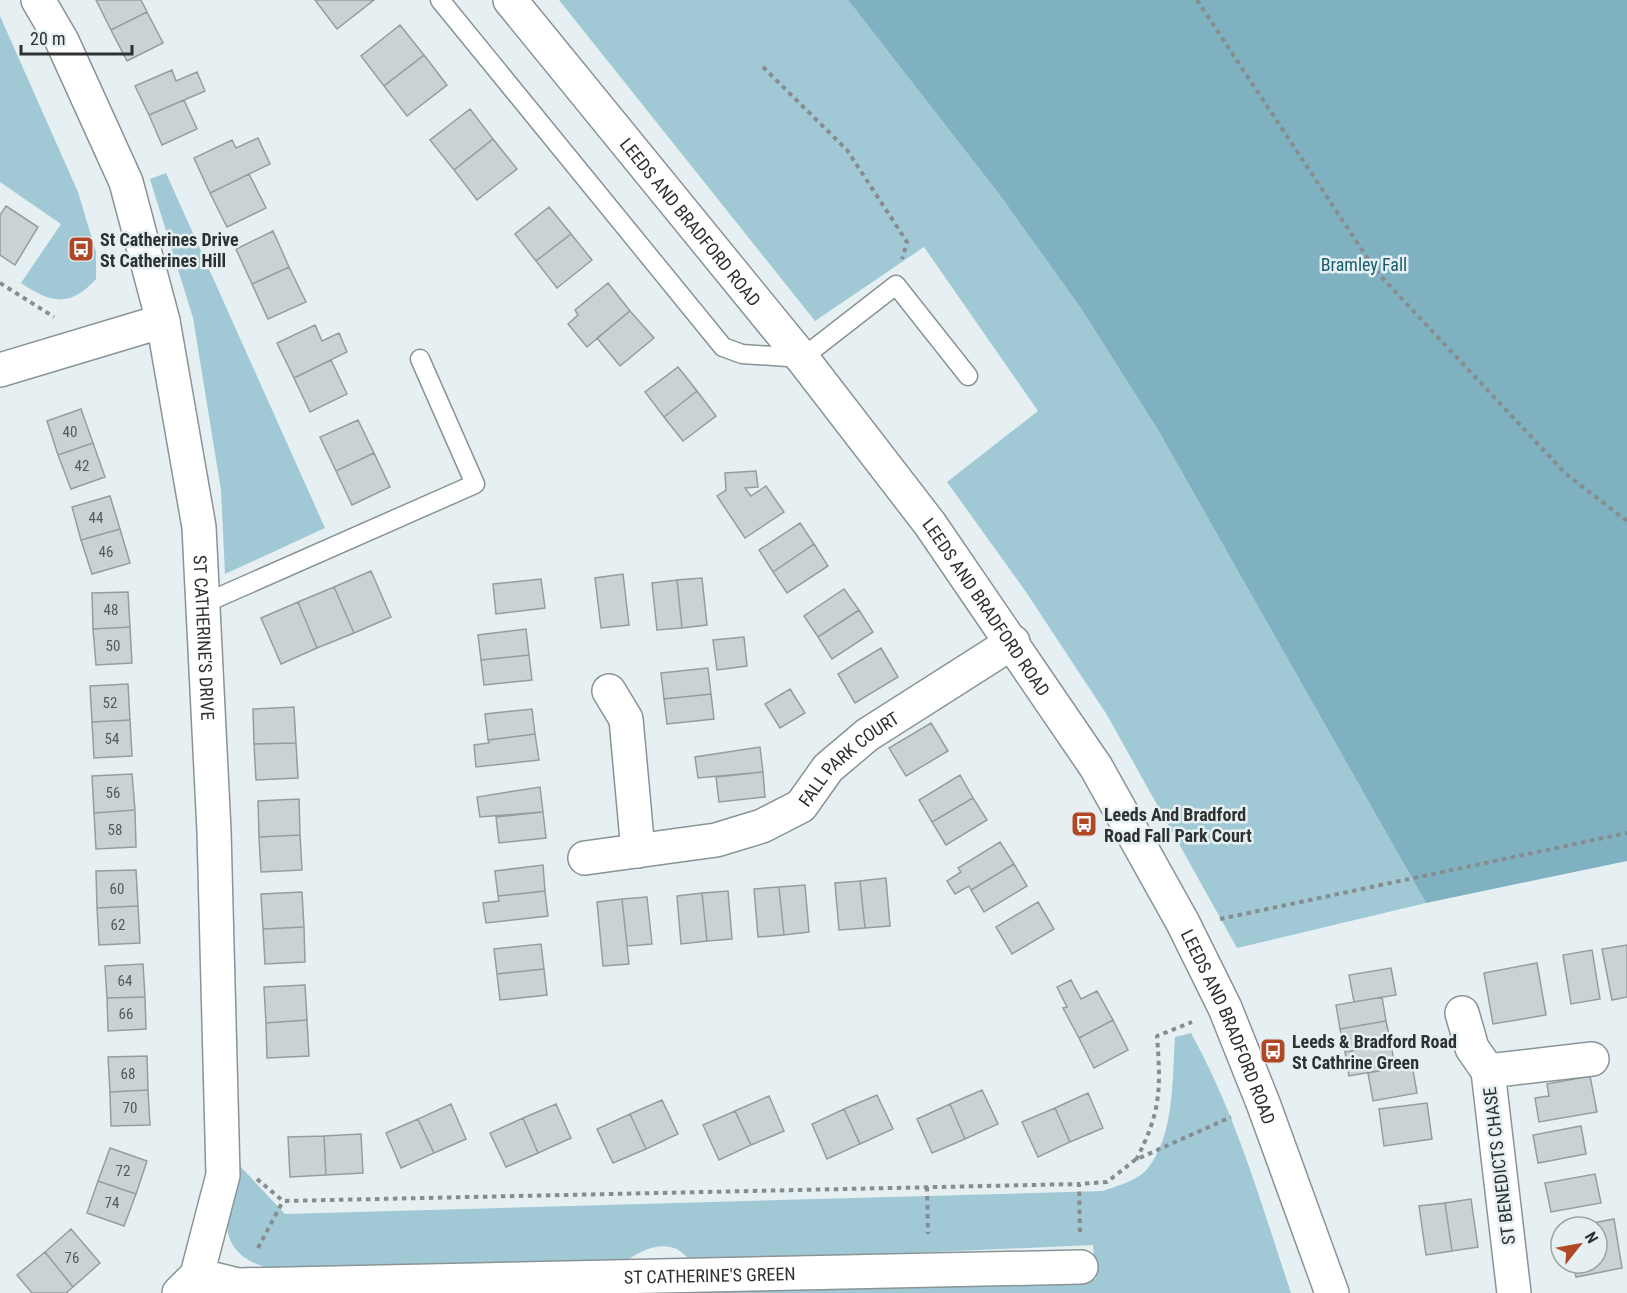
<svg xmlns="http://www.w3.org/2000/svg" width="1627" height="1293" font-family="'Roboto Condensed',sans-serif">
	<rect width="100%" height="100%" fill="#e6f0f3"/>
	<path fill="#a1c9d5" d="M559 0H848L999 194 1080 307 1158 430 1426 903 1237 948 1107 715 1026 592 947 482 1038 411 924 247 815 321Z
		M0 16 78 192 96 252V279C70 308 50 303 21 283L61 224 0 182Z
		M166 173 325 528 225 574 221 490 193 318 150 179Z
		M1191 1033C1236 1114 1262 1206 1291 1293H694L696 1290 1096 1279 1093 1245 691 1263C675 1236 645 1246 624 1263L274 1270C211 1253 225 1216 239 1165L285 1214 1103 1191C1117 1186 1139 1180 1148 1168 1175 1134 1172 1078 1175 1037Z"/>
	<path fill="#7fb1c0" d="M848 0H1627V861L1426 903 1158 430 1080 307 999 194Z"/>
	<path fill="#c9d3d6" stroke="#949da0" stroke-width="1.5" d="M96 0H141L147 12 111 30Z
		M315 0H374L337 29Z
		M147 12 163 43 127 61 111 30Z
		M400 25 424 55 384 86 361 56Z
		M424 55 447 85 407 116 384 86Z
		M172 70 176 81 197 72 205 91 149 115 135 86Z
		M184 100 197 129 162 145 149 115Z
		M470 109 493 139 454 170 430 140Z
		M258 138 270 164 210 193 194 158 232 140 236 148Z
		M493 139 517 169 477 200 454 170Z
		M249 174 266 208 227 227 210 193Z
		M6 206 38 227 15 265 0 255V215Z
		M549 207 571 234 536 261 515 234Z
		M273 231 289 267 252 284 236 249Z
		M571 234 592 260 557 288 536 261Z
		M289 267 306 302 268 319 252 284Z
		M608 283 630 311 587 347 568 324 578 315 575 310Z
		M630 311 654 338 620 366 597 338Z
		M315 325 322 341 339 333 347 352 294 378 277 343Z
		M331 360 347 394 310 412 294 378Z
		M678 367 697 391 664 417 645 392Z
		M697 391 716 416 683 441 664 417Z
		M81 409 93 443 58 455 47 421Z
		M358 420 374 453 336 471 320 437Z
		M93 443 105 477 71 489 58 455Z
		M374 453 390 487 352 505 336 471Z
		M756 471 758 487 745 488 751 496 766 486 784 512 745 538 717 496 726 490 725 473Z
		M110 496 120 529 81 540 72 507Z
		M800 523 814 544 773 572 759 550Z
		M120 529 130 563 92 574 81 540Z
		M814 544 828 566 787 593 773 572Z
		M371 571 391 617 354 633 334 587Z
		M623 574 629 625 601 628 595 578Z
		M702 578 707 625 682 628 677 580Z
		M541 579 545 608 496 614 493 584Z
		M677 580 682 628 657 630 652 583Z
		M334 587 354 633 317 648 298 602Z
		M844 589 859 610 818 637 804 616Z
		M128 592 130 627 93 629 92 593Z
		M298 602 317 648 281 664 261 618Z
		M859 610 873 632 832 659 818 637Z
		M130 627 132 663 96 665 93 629Z
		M526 629 529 655 481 660 478 635Z
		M744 637 747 666 717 670 713 640Z
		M881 648 898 677 855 703 838 674Z
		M529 655 532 680 484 685 481 660Z
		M708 668 711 694 664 699 661 673Z
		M128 684 130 720 92 722 90 686Z
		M790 689 805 713 780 728 765 704Z
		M711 694 714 719 667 724 664 699Z
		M294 707 296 743 254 744 253 709Z
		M532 709 535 734 488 740 485 714Z
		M130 720 132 756 94 758 92 722Z
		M931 723 948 751 906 776 889 748Z
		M535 734 539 760 476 767 474 745 489 743 488 740Z
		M296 743 298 778 256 780 254 744Z
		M760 747 763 772 698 778 695 757Z
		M763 772 765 797 719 802 716 777Z
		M132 774 135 810 94 813 92 776Z
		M960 775 973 798 932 822 919 800Z
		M540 787 543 812 480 817 477 797Z
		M973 798 987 820 946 845 932 822Z
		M299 799 300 835 259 837 258 801Z
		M135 810 136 847 96 849 94 813Z
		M543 812 546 838 499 843 496 817Z
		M300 835 302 870 261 872 259 837Z
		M1000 842 1014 864 971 890 969 886 955 894 947 881 961 872 958 868Z
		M1014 864 1027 886 984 912 971 890Z
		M543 865 545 891 498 896 495 871Z
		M136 870 138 906 97 908 96 871Z
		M886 878 890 926 865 928 860 881Z
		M860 881 865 928 839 930 835 883Z
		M805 885 809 932 784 935 779 887Z
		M779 887 784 935 758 937 754 889Z
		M545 891 548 916 486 923 483 903 499 901 498 896Z
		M728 891 732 939 707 941 702 893Z
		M302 892 304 927 263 929 261 894Z
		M702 893 707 941 681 944 677 896Z
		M647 897 652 944 627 946 622 899Z
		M622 899 629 964 603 966 597 902Z
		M1038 902 1054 929 1012 954 996 927Z
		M138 906 140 943 99 945 97 908Z
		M304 927 305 962 265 964 263 929Z
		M541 944 544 969 497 974 494 949Z
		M1627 945V997L1612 1000 1602 949Z
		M1592 950 1600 999 1571 1004 1563 955Z
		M1537 963 1546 1015 1493 1024 1484 973Z
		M143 964 145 997 107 998 105 966Z
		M1391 968 1396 995 1354 1002 1349 975Z
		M544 969 547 995 500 1000 497 974Z
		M1071 980 1081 999 1097 991 1113 1020 1079 1038 1063 1008 1067 1007 1057 987Z
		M305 985 307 1020 266 1023 264 987Z
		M145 997 146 1029 108 1031 107 998Z
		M1382 997 1386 1021 1340 1029 1336 1005Z
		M307 1020 309 1056 267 1058 266 1023Z
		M1113 1020 1128 1050 1094 1068 1079 1038Z
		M1386 1021 1391 1044 1345 1052 1340 1029Z
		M1391 1044 1395 1068 1349 1076 1345 1052Z
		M147 1056 148 1090 110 1092 108 1057Z
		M1412 1065 1417 1093 1373 1101 1368 1073Z
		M1590 1076 1597 1112 1539 1122 1535 1098 1549 1096 1547 1084Z
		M148 1090 150 1125 111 1126 110 1092Z
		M982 1090 998 1124 965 1139 950 1104Z
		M1088 1093 1103 1128 1070 1142 1055 1108Z
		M877 1095 893 1129 860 1144 844 1109Z
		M769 1096 784 1131 751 1145 735 1111Z
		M662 1100 678 1134 646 1149 630 1114Z
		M1427 1103 1432 1139 1384 1146 1379 1109Z
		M451 1104 466 1139 434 1153 418 1119Z
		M556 1104 571 1138 538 1153 523 1118Z
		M950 1104 965 1139 932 1153 917 1119Z
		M1055 1108 1070 1142 1038 1157 1022 1122Z
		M844 1109 860 1144 827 1159 812 1124Z
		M735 1111 751 1145 719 1160 703 1125Z
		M630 1114 646 1149 613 1163 597 1129Z
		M523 1118 538 1153 506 1167 490 1133Z
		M418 1119 434 1153 401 1168 386 1133Z
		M1581 1126 1586 1154 1538 1163 1533 1135Z
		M361 1134 363 1173 326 1175 324 1136Z
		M324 1136 326 1175 290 1177 288 1137Z
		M110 1148 147 1161 136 1194 98 1181Z
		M1595 1174 1601 1203 1551 1212 1545 1183Z
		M98 1181 136 1194 124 1226 87 1213Z
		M1471 1199 1478 1247 1452 1251 1445 1203Z
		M1445 1203 1452 1251 1426 1255 1419 1206Z
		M1614 1219 1622 1268 1576 1277 1573 1263H1597V1227H1572Z
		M71 1229 100 1263 73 1287 45 1252Z
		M45 1252 73 1287 66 1293H32L17 1275Z"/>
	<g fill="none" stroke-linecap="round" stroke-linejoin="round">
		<g stroke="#8a9396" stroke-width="21">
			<path id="lane" d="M440 0 723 347 742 354 802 358 896 285 968 376
				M203 604 475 484 420 359"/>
		</g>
		<g stroke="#8a9396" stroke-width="36">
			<g id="street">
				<path id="s1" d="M38 0 62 41 126 182 163 321 199 527 214 831 223 1175 197 1275 179 1293"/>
				<path d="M0 370 163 321"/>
				<path d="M609 691 626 719 638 851"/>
				<path id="s2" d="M585 858 716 840 762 826 801 806 828 768 867 735 1013 642"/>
				<path d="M1462 1013 1472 1048 1488 1071"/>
				<path id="s3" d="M197 1275 238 1285 1081 1267"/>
				<path d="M1514 1293 1488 1071 1592 1059"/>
			</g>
		</g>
		<g stroke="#8a9396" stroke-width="36">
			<g id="secondary">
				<path id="s4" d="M510 0 802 358 930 524 1096 767 1183 923 1225 1008 1263 1103 1332 1293"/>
			</g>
		</g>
		<path stroke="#868d8f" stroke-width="4" stroke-dasharray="4.5 4.5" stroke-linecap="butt" d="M1197 0 1376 271 1566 474 1627 521
			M763 67 847 150 907 242 902 259
			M0 283 54 317
			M1220 919 1627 833
			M1136 1160C1161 1112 1161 1089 1157 1036L1192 1022
			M257 1179 283 1201 1079 1184
			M927 1187 928 1234
			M1080 1232 1079 1184 1107 1182 1135 1160 1231 1117
			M258 1248 283 1201"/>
		<use href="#lane" stroke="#fff" stroke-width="18"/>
		<use href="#street" stroke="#fff" stroke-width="33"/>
		<use href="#secondary" stroke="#fff" stroke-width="33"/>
	</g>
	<defs>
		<g id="bus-square" transform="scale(1.35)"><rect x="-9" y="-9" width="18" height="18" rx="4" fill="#b04827" stroke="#e6f0f3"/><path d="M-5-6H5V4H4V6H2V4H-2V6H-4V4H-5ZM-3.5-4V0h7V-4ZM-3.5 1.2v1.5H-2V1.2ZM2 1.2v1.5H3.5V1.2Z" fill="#fff"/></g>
	</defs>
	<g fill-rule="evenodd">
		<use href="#bus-square" x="81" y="249"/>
		<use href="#bus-square" x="1084" y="824"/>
		<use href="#bus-square" x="1273" y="1051"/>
	</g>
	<g text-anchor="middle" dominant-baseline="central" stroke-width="5" stroke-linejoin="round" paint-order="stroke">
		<g font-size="15" fill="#545a5b">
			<text x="70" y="432">40</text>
			<text x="82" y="466">42</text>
			<text x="96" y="518">44</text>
			<text x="106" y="552">46</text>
			<text x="111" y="610">48</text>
			<text x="113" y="646">50</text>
			<text x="110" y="703">52</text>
			<text x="112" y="739">54</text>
			<text x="113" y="793">56</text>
			<text x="115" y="830">58</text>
			<text x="117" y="889">60</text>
			<text x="118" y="925">62</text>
			<text x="125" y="981">64</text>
			<text x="126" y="1014">66</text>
			<text x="128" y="1074">68</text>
			<text x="130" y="1108">70</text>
			<text x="123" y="1171">72</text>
			<text x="112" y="1203">74</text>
			<text x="72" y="1258">76</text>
		</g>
		<g font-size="18" fill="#2d3132" stroke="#e6f0f3">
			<text stroke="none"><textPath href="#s4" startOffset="286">LEEDS AND BRADFORD ROAD</textPath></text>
			<text stroke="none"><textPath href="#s4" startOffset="772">LEEDS AND BRADFORD ROAD</textPath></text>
			<text stroke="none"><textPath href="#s1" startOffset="666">ST CATHERINE'S DRIVE</textPath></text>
			<text stroke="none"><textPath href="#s2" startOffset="292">FALL PARK COURT</textPath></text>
			<text stroke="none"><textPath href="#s4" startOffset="1258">LEEDS AND BRADFORD ROAD</textPath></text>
			<text transform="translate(1499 1166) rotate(-97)">ST BENEDICTS CHASE</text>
			<text stroke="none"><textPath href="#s3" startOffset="514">ST CATHERINE'S GREEN</textPath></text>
		</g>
		<g font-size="18" font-weight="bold" fill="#2d3132" stroke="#e6f0f3" text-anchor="start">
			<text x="100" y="239">St Catherines Drive<tspan x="100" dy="21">St Catherines Hill</tspan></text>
			<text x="1104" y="814">Leeds And Bradford<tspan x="1104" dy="21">Road Fall Park Court</tspan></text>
			<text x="1292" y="1041">Leeds &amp; Bradford Road<tspan x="1292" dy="21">St Cathrine Green</tspan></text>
		</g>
		<g font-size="18" fill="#195c6c" stroke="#e6f0f3">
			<text x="1364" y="264">Bramley Fall</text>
		</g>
	</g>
	<g transform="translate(1579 1245) rotate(59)"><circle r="28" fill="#e6f0f3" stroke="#9ca4a6" stroke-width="1.5"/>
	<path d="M0-4.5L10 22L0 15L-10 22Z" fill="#b04827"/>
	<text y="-9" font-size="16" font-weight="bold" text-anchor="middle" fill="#2d3132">N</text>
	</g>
	<path d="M21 45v9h111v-9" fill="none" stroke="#2d3132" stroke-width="3"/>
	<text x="30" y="45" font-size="18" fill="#2d3132" stroke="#e6f0f3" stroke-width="4.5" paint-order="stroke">20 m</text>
</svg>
